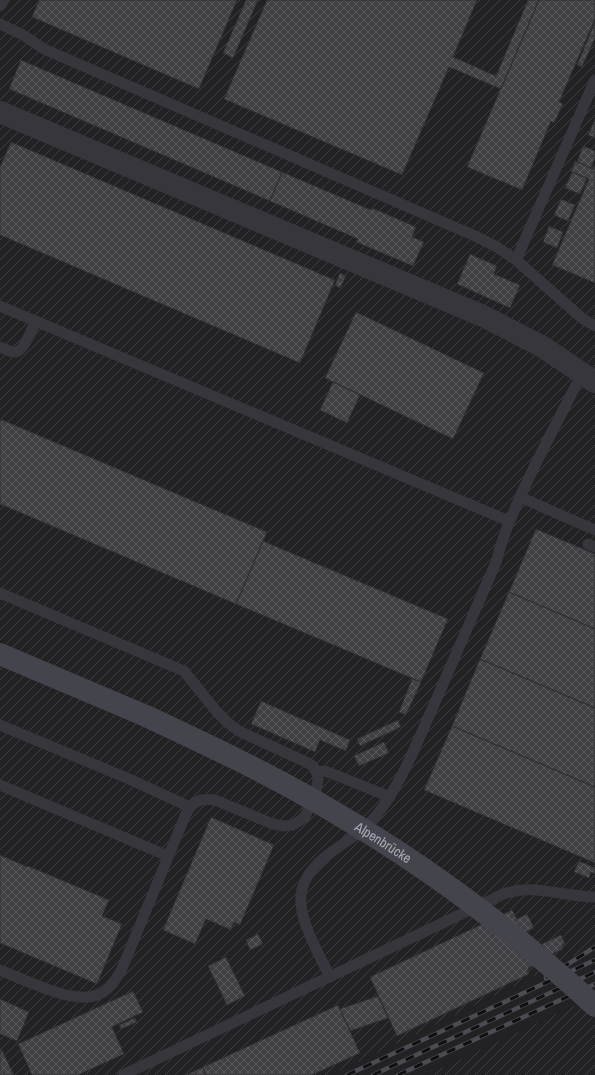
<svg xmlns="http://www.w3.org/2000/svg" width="595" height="1075" font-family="'Archivo Narrow',sans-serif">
	<defs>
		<pattern id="industrial-furrows" width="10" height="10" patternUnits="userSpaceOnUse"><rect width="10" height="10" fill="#222124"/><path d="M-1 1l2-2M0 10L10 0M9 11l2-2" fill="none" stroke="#3f3f42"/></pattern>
		<pattern id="building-cross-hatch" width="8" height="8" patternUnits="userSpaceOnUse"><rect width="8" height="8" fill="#403f44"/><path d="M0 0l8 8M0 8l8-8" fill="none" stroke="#59585d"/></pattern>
	</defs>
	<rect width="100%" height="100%" fill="#151517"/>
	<path fill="#222124" d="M595 946V996L426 1075H330L427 1029Z"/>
	<path fill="url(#industrial-furrows)" d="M0 0H595V946L427 1029 330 1075H0Z
		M595 996V1075H426Z"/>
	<path fill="url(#building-cross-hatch)" stroke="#302f33" d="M39 0H237L199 89 32 17Z
		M246 0H258L233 58 223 53Z
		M267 0H477L453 57 496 76 528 0H539L501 89 449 67 402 175 224 99Z
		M539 0H595V19L559 102 563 104 554 123 551 121 522 190 467 167Z
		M595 22V38L582 67 577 65Z
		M21 60 282 172 270 201 9 89Z
		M595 119V138L588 135Z
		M11 142 335 280 300 363 0 235V167Z
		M583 146 595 151V158L591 168 577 162Z
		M575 161 593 169 595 165V283L552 265 589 179 571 172Z
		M282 172 371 210 372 208 416 227 412 237 424 242 413 266 356 242 358 239 270 201Z
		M572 172 587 178 580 194 565 188Z
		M561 199 575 205 568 221 554 215Z
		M549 226 563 232 557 248 543 242Z
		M470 254 497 266 494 274 520 285 510 308 457 284Z
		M340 273 346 276 340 288 335 285Z
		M356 312 484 373 453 439 325 378Z
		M333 382 360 395 347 423 320 410Z
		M0 419 267 532 236 604 0 504Z
		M536 529 595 554V629L509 592Z
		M263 541 448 619 421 682 236 604Z
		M509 592 595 629V708L480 659Z
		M480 659 595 708V787L452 726Z
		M412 679 421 682 406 715 399 712Z
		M261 701 350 740 346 751 320 740 315 752 251 724Z
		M398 720 401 727 360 746 357 739Z
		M452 726 595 787V863L424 790Z
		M384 742 389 753 359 766 354 756Z
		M211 817 274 845 240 925 234 922 231 930 206 919 195 944 163 930Z
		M0 855 28 867V866L109 900 102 916 122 924 97 984 0 943Z
		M579 861 595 868V874L591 872 589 878 574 872Z
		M512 910 517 919 527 914 534 928 523 933 537 963 528 968 529 970 527 971 529 974 397 1036 370 977Z
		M258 934 263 944 250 950 246 940Z
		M561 935 565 944 562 945 563 949 548 956 542 944Z
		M226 957 245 996 227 1005 208 966Z
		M133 991 143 1012 112 1027 124 1054 78 1075H32L18 1044Z
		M378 996 388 1018 350 1031 340 1009Z
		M0 999 29 1012 17 1041 0 1034Z
		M338 1005 360 1053 312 1075H206L203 1067Z
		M135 1018 137 1022 121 1029 119 1025Z
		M2 1050 14 1075H0V1051Z
		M203 1067 206 1075H186Z"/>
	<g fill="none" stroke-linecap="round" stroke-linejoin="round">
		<path stroke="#36363c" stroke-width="11" d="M0 6 4 0
			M0 24 23 35 44 49 475 236 497 247 516 260 583 319 595 326
			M516 260 595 80
			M0 306 509 521
			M0 347C5 349 10 352 15 352 24 352 32 328 36 321
			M520 497 595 530
			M588 544 595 547
			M0 593 184 671 217 712 228 723 239 731 306 762 313 766 317 773 318 780 316 791 305 817 293 825 284 826 273 824 215 800C198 798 192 802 185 816L121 971C115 981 108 991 97 995 74 1005 23 979 0 970
			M0 725 129 779 190 807
			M317 773 323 771 328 772 390 797
			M0 785 168 856
			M330 977C319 954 295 915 302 889 312 854 355 843 376 816 402 783 416 744 433 707 454 658 476 609 497 560 501 540 509 523 517 504 534 464 556 425 576 385
			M123 1075 491 900C497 897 504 893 511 892 535 885 569 897 595 897"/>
		<path stroke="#36363c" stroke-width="22" d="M0 112 483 316 543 347 595 382"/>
		<path stroke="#44454c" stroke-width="22" d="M0 654 146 716"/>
		<g stroke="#4b4c53" stroke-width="4.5">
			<path id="rail" d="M546 978 595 947
				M347 1075 595 960
				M373 1075 595 972
				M398 1075 595 984"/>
		</g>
		<use href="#rail" stroke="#101012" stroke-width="3" stroke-dasharray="9" stroke-linecap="butt"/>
		<path stroke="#44454c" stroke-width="22" id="s1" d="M146 716C210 746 274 776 334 812 428 867 515 932 595 1006"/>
	</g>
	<g text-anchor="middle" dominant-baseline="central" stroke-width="3" stroke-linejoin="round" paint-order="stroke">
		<g font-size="14" fill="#a7aab7" stroke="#101012">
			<text stroke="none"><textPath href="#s1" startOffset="269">Alpenbrücke</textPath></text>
		</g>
	</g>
</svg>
